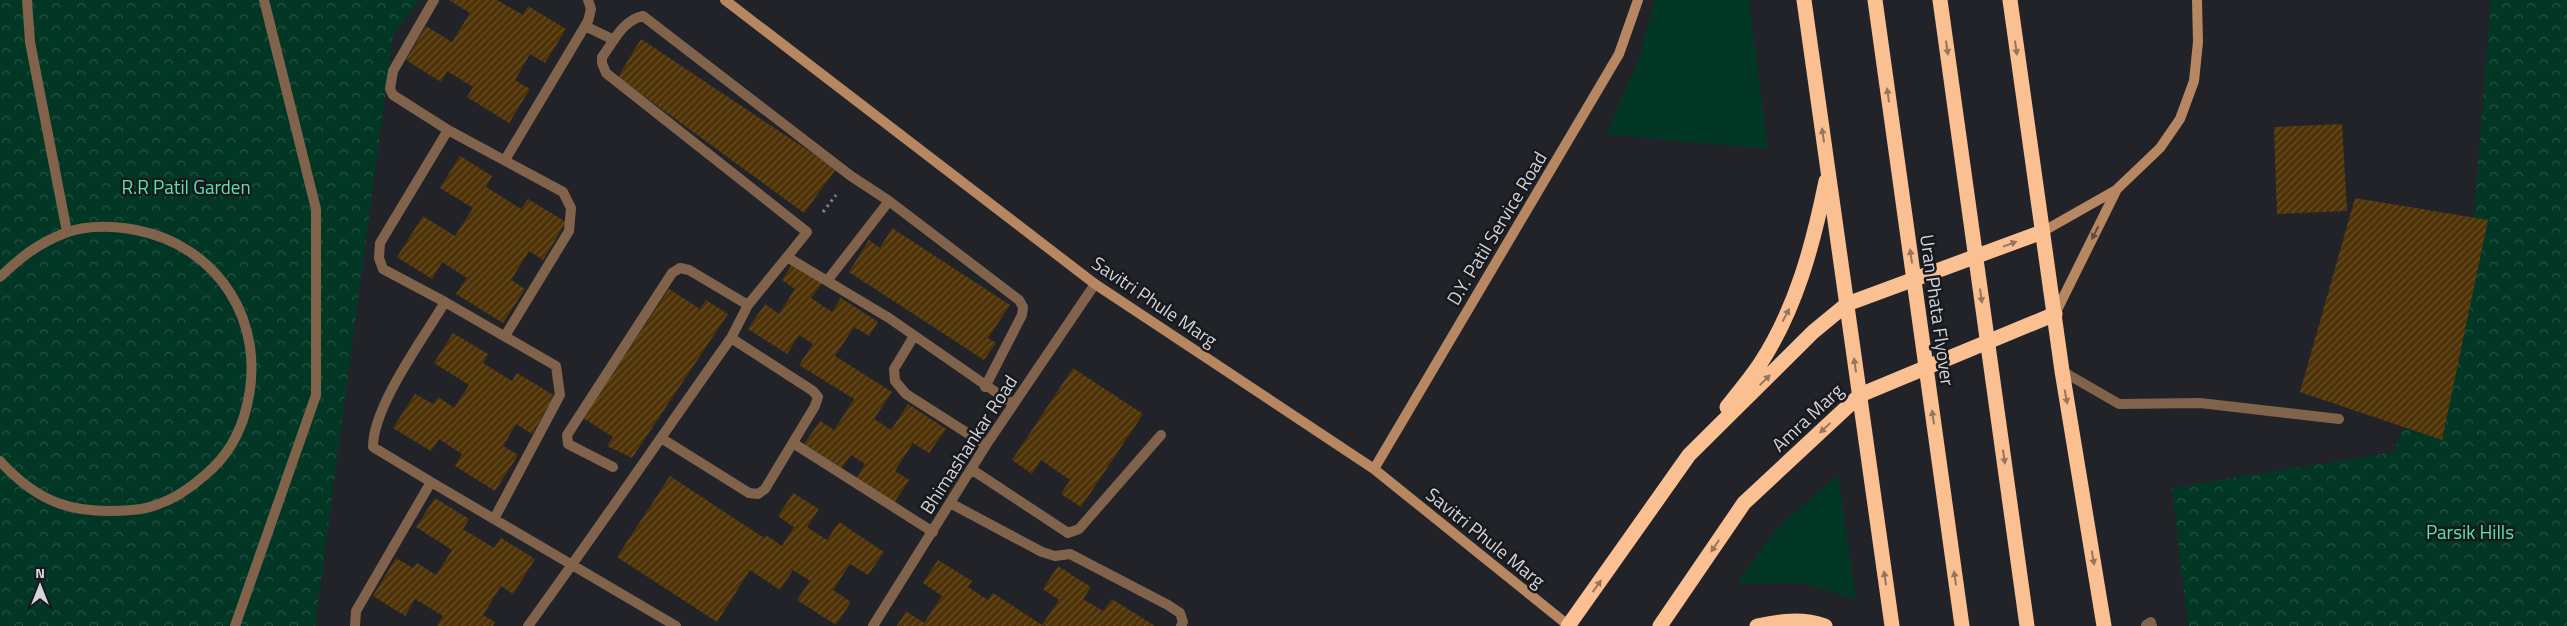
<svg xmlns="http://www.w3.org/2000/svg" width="2567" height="626" font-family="'Titillium Web',sans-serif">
	<defs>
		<pattern id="forest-crowns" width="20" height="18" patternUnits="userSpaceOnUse" patternTransform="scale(1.25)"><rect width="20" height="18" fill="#013724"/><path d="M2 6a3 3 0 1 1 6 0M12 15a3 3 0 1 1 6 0" fill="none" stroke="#255343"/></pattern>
		<pattern id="building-hatch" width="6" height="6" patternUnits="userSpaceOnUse" patternTransform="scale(1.25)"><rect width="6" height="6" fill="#4f3306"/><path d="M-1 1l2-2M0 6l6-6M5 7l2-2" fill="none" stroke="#67502a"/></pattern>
	</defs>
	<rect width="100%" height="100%" fill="#212329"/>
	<path fill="#013724" d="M1655 0H1749L1768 149 1606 134 1639 58Z
		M1838 475 1856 599 1802 583 1737 584 1775 530Z"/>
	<path fill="url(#forest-crowns)" d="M0 0H419L393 35 315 626H0Z
		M2491 0H2567V626H2188L2172 488 2395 452 2397 443 2468 288Z"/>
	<path fill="url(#building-hatch)" d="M449 0H497L523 15 528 6 566 29 545 63 530 54 515 80 530 89 509 123 467 97 473 87 447 71 441 82 406 60 426 26 452 42 470 13Z
		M641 39 836 169 804 213 618 77Z
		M2342 124 2347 211 2277 214 2274 127Z
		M460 156 492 176 486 187 521 209 528 199 566 222 543 260 529 251 511 280 525 289 503 323 456 294 467 278 442 262 432 279 397 257 423 216 455 236 473 208 440 188Z
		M2355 198 2488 220 2442 440 2300 392Z
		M892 228 1010 305 988 338 996 343 984 360 849 272 869 240 880 248Z
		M793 263 823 282 811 298 832 312 841 298 878 322 869 336 854 327 835 356 892 392 874 419 891 430 908 404 946 429 929 453 913 443 895 471 909 480 894 503 857 478 865 464 851 455 842 468 804 444 820 421 834 430 854 399 799 365 813 344 799 335 787 354 748 329 765 304 779 314 795 289 782 280Z
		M669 289 700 309 706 300 728 314 632 458 607 446 613 437 583 418Z
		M453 333 488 354 483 363 512 381 517 373 555 396 532 434 516 424 503 446 518 455 495 491 455 466 462 454 439 439 431 451 393 428 415 394 433 404 438 397 454 408 469 385 434 363Z
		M1073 368 1143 414 1081 507 1061 494 1070 480 1041 460 1032 474 1012 460Z
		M670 476 764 538 766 535 782 546 794 527 778 516 793 493 819 509 807 527 827 540 839 522 884 552 868 575 850 564 833 590 851 602 836 625 797 600 810 581 793 570 780 590 750 570 717 622 617 557Z
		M435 498 469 519 463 529 494 548 501 538 535 559 513 594 501 586 483 615 495 622 493 626H437L443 616 415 599 405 616 373 596 396 558 413 568 417 563 436 575 452 550 416 527Z
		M938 560 972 581 968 587 988 600 993 593 1042 625 1059 600 1043 589 1058 566 1091 587 1083 599 1103 611 1112 599 1155 626H897L906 611 924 623 942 596 923 583Z"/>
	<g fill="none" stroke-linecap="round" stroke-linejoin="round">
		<path stroke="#838489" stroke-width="3" stroke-dasharray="2.5 4" stroke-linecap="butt" d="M823 212 836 195"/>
		<path stroke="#81634c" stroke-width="10" d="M27 0 30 42 67 232
			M0 277C21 257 37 244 65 233 87 225 114 226 136 230 219 246 267 323 247 405 241 432 227 457 205 475 185 493 160 508 132 510 75 515 39 504 0 461
			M2062 371 2119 404 2200 403 2339 419
			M2151 622 2146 625 2152 626"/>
		<path stroke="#81634c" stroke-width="10" d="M434 0 393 71 390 89 393 95 448 130
			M585 26 614 40
			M505 160 588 21 591 9 588 0
			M787 257 807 232 606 73 602 63V57C614 41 623 20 643 16L851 176 889 201 1019 300 1023 307 1022 315 985 387
			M827 281 889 201
			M445 302 383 269 379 258 380 243 448 130 563 192 571 208 569 231 505 336
			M748 305 787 257 889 318 1013 404
			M914 336 894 369 895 381 906 394 986 445
			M793 443 933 532
			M613 467 568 444 567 435 672 273 680 268 689 270 748 305 731 338
			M971 469 1068 533 1079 529 1161 435
			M431 482 373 447C373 406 423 339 445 302L556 366 560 395 494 519
			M950 503 1042 552 1055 556 1070 554 1168 605 1180 613 1183 622 1181 626
			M235 626 316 395V209L264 0
			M355 626 356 611 431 482 676 626
			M528 626C597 531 663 434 731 338L813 391 818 397 815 406 765 489 758 494 749 493 661 438
			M873 626 986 445 1095 284"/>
		<path stroke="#b68761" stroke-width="10" d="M725 0 1095 284 1374 469 1569 626
			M2042 232 2116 190 2160 148 2180 119 2194 81 2198 42 2197 0
			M2055 314 2116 191
			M1374 469 1619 54 1638 0"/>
		<path stroke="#fbc091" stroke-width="15" d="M1804 0 1892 626
			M2010 0 2062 371 2104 626
			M1727 407C1738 393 1750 379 1760 364 1796 309 1813 245 1826 181
			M1568 626 1689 455 1813 332 1847 304 2042 232
			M1660 626 1744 503 1860 395 2055 314
			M1757 626C1780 621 1802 618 1825 626"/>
		<path stroke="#fbc091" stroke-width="15" d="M1875 0 1962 626
			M1940 0 2027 626"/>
	</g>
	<defs><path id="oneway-solid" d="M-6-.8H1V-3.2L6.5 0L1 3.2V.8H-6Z" transform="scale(1.25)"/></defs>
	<g fill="#95755e">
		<use href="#oneway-solid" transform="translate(1947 48) rotate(82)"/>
		<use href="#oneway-solid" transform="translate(2016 48) rotate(82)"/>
		<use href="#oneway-solid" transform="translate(1888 95) rotate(-98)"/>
		<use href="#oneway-solid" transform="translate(1823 135) rotate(-98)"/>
		<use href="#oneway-solid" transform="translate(2010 244) rotate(-20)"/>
		<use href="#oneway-solid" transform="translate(1911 256) rotate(-98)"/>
		<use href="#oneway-solid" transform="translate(1981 296) rotate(82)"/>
		<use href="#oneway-solid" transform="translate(1786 315) rotate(-62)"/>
		<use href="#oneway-solid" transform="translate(1855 365) rotate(-98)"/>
		<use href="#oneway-solid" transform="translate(1765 380) rotate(-45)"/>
		<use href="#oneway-solid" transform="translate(2066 397) rotate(80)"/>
		<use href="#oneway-solid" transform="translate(1933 417) rotate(-98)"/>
		<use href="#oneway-solid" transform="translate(1825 428) rotate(137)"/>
		<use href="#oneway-solid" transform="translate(2004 457) rotate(82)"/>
		<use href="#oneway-solid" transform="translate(1715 546) rotate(124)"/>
		<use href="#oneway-solid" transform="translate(2093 558) rotate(80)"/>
		<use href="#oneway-solid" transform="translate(1885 578) rotate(-98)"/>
		<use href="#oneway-solid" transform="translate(1955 578) rotate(-98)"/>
		<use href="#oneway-solid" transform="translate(1597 586) rotate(-55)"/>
	</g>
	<use fill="#5f4a3d" href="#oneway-solid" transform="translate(2095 233) rotate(116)"/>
	<g text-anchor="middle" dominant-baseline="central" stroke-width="5" stroke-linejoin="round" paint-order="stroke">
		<g font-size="19" fill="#5ae3ab" stroke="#18191f">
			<text x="186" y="186">R.R Patil Garden</text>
			<text x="2470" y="531">Parsik Hills</text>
		</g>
		<g font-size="19" fill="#d3d4d8" stroke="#18191f">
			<text transform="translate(1496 228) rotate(-59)">D.Y. Patil Service Road</text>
			<text transform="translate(1155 301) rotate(34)">Savitri Phule Marg</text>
			<text transform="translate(1938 310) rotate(82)">Uran Phata Flyover</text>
			<text transform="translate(1807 417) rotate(-43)">Amra Marg</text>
			<text transform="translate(968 444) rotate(-57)">Bhimashankar Road</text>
			<text transform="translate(1486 537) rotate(39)">Savitri Phule Marg</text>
		</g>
	</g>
	<g transform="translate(40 586)" stroke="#18191f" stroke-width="4" paint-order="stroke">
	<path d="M0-4L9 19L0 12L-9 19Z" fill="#d3d4d8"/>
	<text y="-8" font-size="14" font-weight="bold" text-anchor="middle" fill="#d3d4d8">N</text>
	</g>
</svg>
